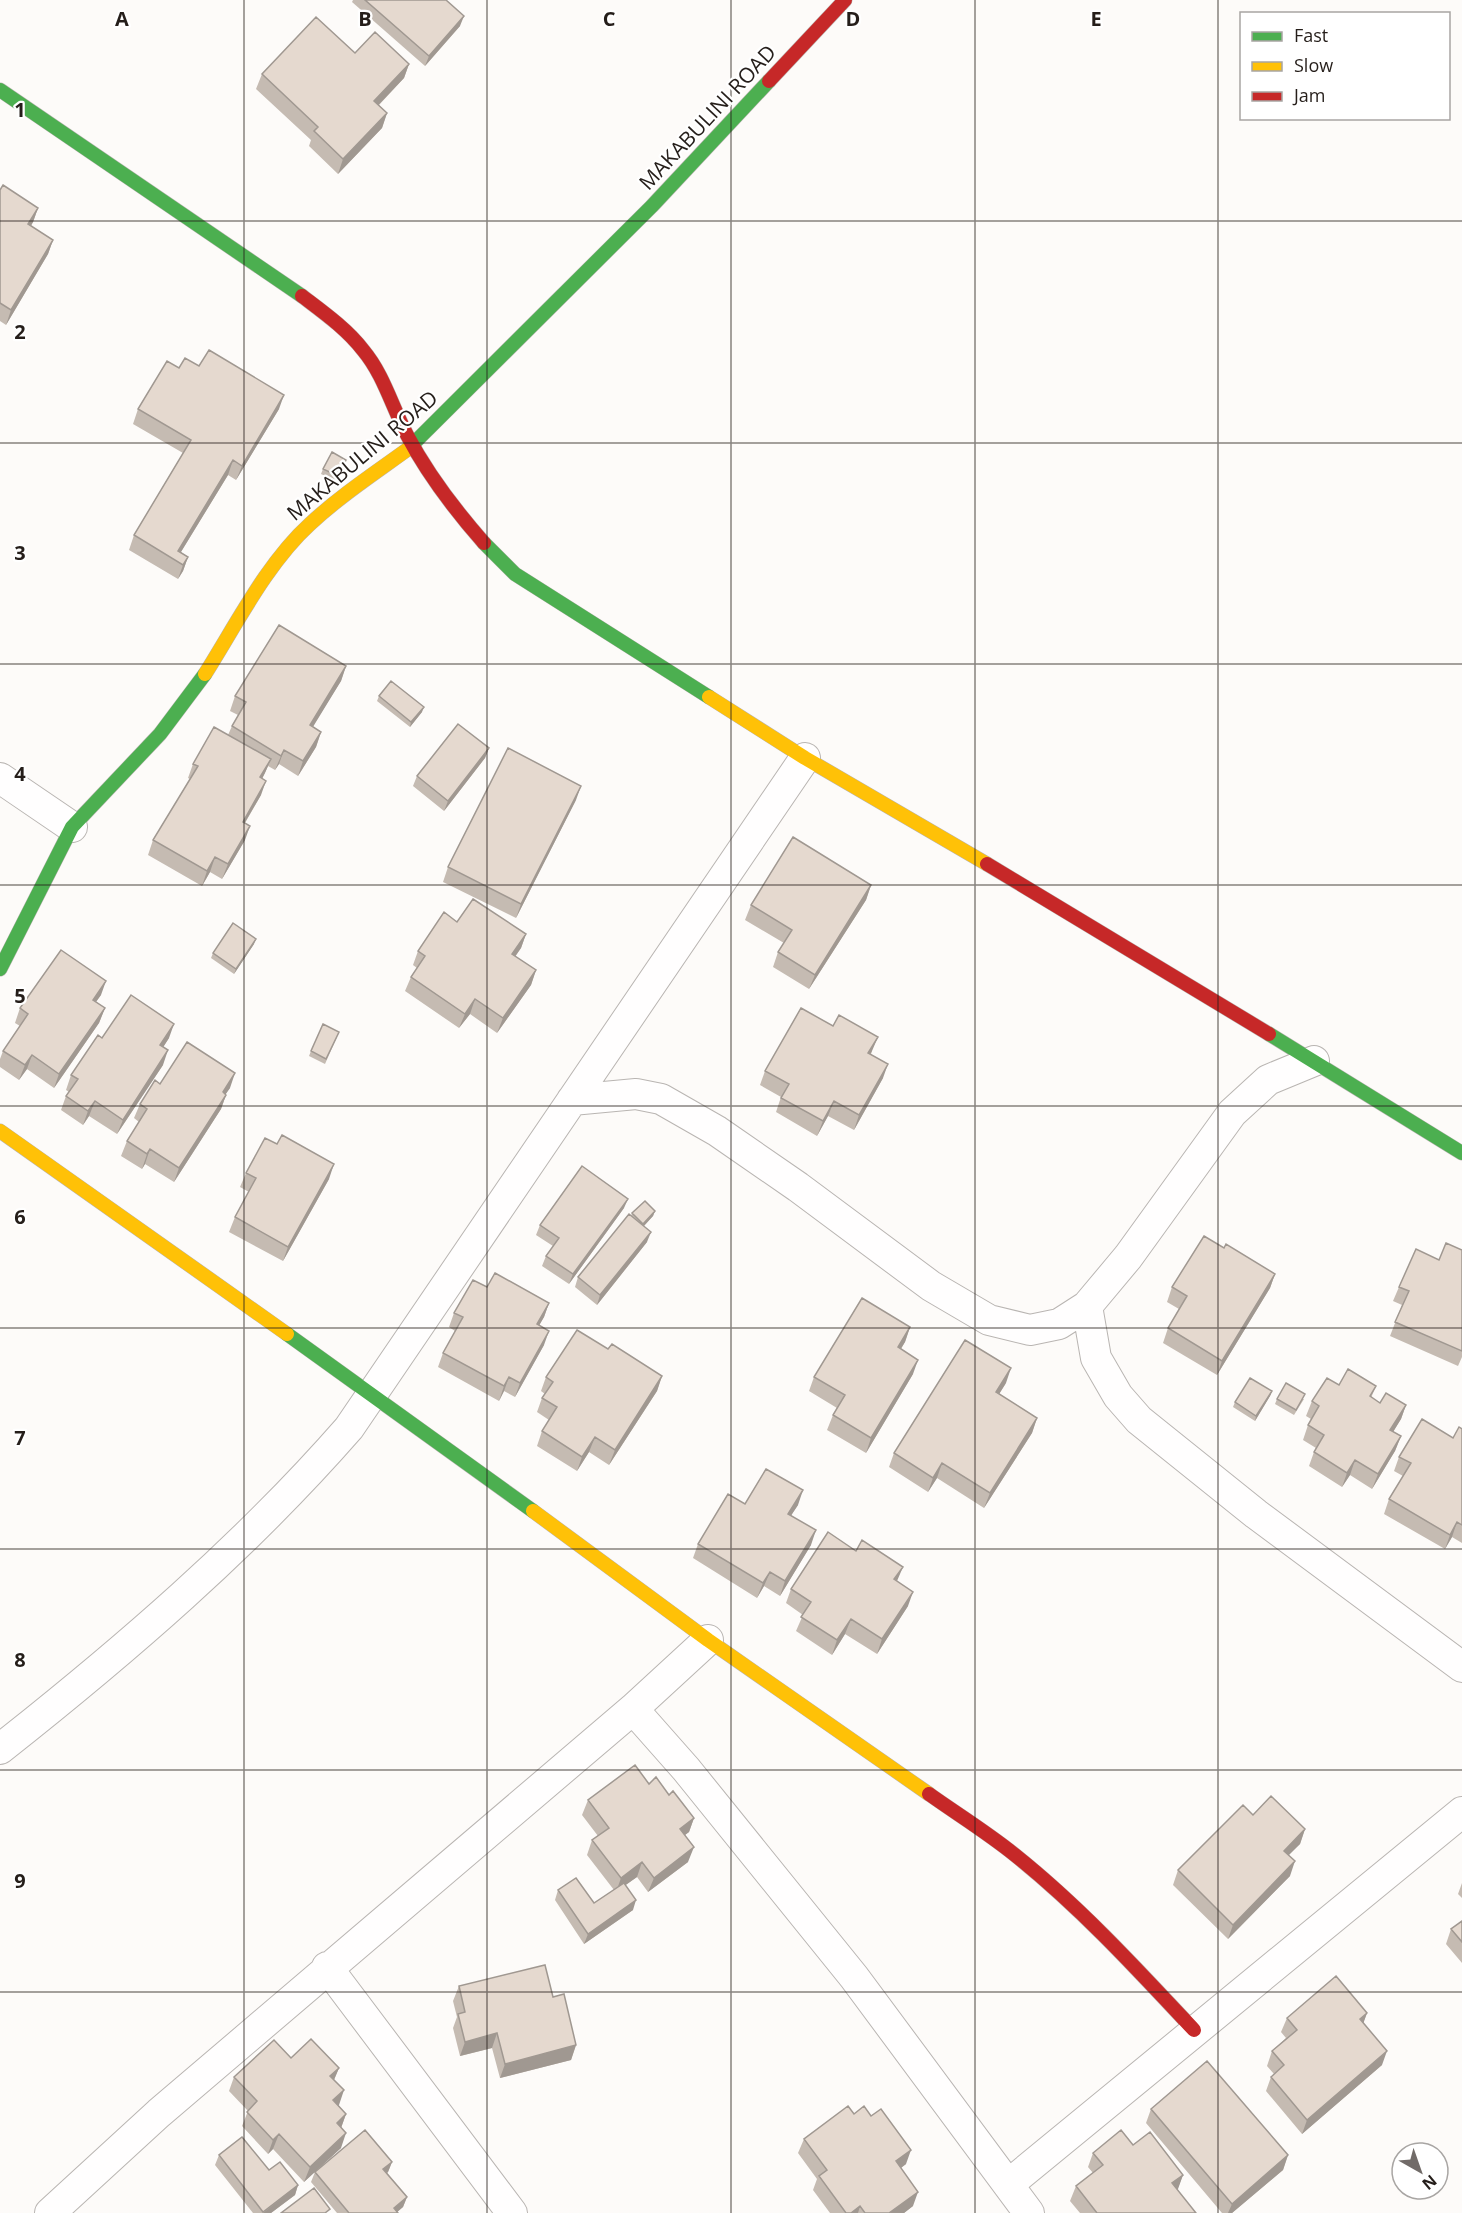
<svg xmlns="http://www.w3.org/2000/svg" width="1462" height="2213" font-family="'Open Sans',sans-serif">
	<rect width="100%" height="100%" fill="#fdfbf9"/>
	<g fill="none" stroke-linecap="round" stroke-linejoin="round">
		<g stroke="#b9b5b2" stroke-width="32">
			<path id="street" d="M0 778 72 827
				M572 1100 636 1094 661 1099 717 1131 798 1187 931 1286 989 1320 1030 1330 1059 1324 1087 1306 1128 1257 1232 1113 1268 1080 1314 1061
				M1087 1306 1096 1358 1118 1396 1139 1420 1256 1514 1462 1667
				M633 1709 686 1769 854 1977 1029 2213
				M0 1749C124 1651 245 1547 349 1428L805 758
				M327 1967 512 2213
				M1009 2184 1462 1812
				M50 2213 159 2113 633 1709 708 1640"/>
		</g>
		<g stroke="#b9b5b2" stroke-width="15">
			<path id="fast" d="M0 90 302 296
				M408 449 652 206 769 81
				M484 543 515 574 709 697
				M0 969 72 827 160 734 205 674
				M1269 1034 1462 1153
				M287 1334 533 1511"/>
		</g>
		<g stroke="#b9b5b2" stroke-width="15">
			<path id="slow" d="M205 674C236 625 267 563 310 524 340 496 375 473 408 449
				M709 697 805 758 987 864
				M0 1131 287 1334
				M533 1511 708 1640 929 1794"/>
		</g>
		<g stroke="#b9b5b2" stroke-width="15">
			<path id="jam" d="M769 81 845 0
				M302 296C323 312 347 329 363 350 384 375 392 407 407 435 428 475 455 510 484 543
				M987 864 1269 1034
				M929 1794C957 1814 988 1833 1015 1855 1080 1907 1137 1969 1194 2030"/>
		</g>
		<use href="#street" stroke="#fffefe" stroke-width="30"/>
		<use href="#fast" stroke="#4caf50" stroke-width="14"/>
		<use href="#slow" stroke="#ffc107" stroke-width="14"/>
		<use href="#jam" stroke="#c62828" stroke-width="14"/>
	</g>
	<path fill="#c5bbb2" d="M353 0H446L460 26 425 66 352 2Z
		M355 53 409 64 404 78 379 105 387 113 382 128 338 174 309 146 311 140 256 89 262 74Z
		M0 190 38 208 33 222 31 226 53 240 48 254 6 325 0 321Z
		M199 366 279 409 236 480 228 475 181 552 188 557 183 571 178 579 129 550 134 535 183 453 133 424 138 409 179 368Z
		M346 460 336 481 321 474 323 469Z
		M346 666 341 681 312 727 321 732 316 747 298 776 279 764 275 770 268 766 262 779 261 795 245 823V840L222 879 210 872 202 886 148 855 153 840 190 779 188 778 193 764 228 735 232 726 238 715 230 711 235 696Z
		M379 696 422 712 410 727 377 701Z
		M489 748 485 758 444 811 413 786 417 776Z
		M576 800 516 918 443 882 448 867Z
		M871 885 866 900 809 989 773 967 778 952 784 943 745 920 751 905Z
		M457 922 526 934 521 948 515 957 536 970 531 985 497 1033 470 1014 459 1028 405 991 411 977 417 968 413 965 418 951Z
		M254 944 234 974 211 958 213 953Z
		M101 995 96 1002 105 1008 99 1023 54 1088 27 1069 19 1080 0 1067V1059L3 1051 20 1026 15 1023 20 1008Z
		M337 1037 325 1064 309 1056 311 1051Z
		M102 1038H169L163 1047V1065L117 1134 89 1116 83 1125 61 1110 66 1096 69 1092 66 1090 71 1075Z
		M872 1051 871 1054 883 1078 854 1130 828 1116 817 1136 776 1112 781 1097 760 1085 765 1071Z
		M160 1084 230 1088 225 1094 226 1095 221 1109 174 1182 145 1164 142 1169 121 1156 127 1141 139 1122 134 1118 140 1104Z
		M246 1173 329 1179 283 1261 229 1232 235 1217 249 1192 240 1187Z
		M624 1208 569 1284 542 1266 546 1256 553 1246 536 1235 540 1225Z
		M655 1211 653 1216 644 1226 647 1242 597 1305 575 1287 578 1277 631 1216 632 1213Z
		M1224 1248 1275 1274 1270 1288 1217 1375 1163 1343 1168 1328 1179 1309 1167 1302 1172 1287Z
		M1462 1250V1357L1458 1366 1390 1336 1402 1305 1393 1301 1399 1287 1439 1260Z
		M487 1287 549 1303 544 1317 539 1325 544 1345 515 1397 504 1391 499 1401 438 1367 443 1353 455 1331 449 1327 454 1313Z
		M910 1327 905 1342 901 1349 913 1374 866 1453 827 1430 833 1415 837 1408 809 1391 814 1377Z
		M608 1349 662 1376 657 1391 609 1465 589 1452 577 1471 537 1446 542 1431 549 1420 537 1412 542 1398 545 1394 541 1391 546 1377Z
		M1006 1383 999 1394 1037 1418 1032 1433 984 1508 937 1478 928 1492 889 1467 894 1453Z
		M1339 1385 1376 1386 1371 1398 1380 1403 1406 1405 1401 1419 1393 1432 1401 1436 1395 1451 1372 1489 1350 1475 1342 1487 1309 1466 1314 1452 1316 1448 1303 1440 1308 1425 1311 1419 1306 1416 1312 1401Z
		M1272 1391 1270 1396 1255 1421 1233 1407 1235 1402Z
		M1277 1399H1304L1294 1415 1275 1404Z
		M1462 1429V1543L1452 1537 1445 1549 1384 1514 1389 1499 1403 1476 1394 1471 1399 1457 1453 1438Z
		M745 1504 798 1505 791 1515 811 1545 780 1596 764 1586 757 1598 693 1558 698 1544Z
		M897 1581 908 1606 877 1654 845 1634 832 1655 796 1631 803 1615 786 1603 791 1589Z
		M649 1784 669 1795 694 1818 689 1832 685 1835 688 1862 648 1892 637 1877 625 1885 633 1910 584 1944 555 1900 558 1890 594 1903 614 1890 587 1855 592 1840 598 1836 582 1815 588 1800Z
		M1253 1815 1305 1829 1300 1844 1288 1855 1290 1876 1228 1939 1173 1885 1178 1870Z
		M1462 1883V1898L1458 1894Z
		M1462 1921V1963L1446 1944 1451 1929Z
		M459 1986 553 1997 576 2045 571 2060 500 2078 492 2048 460 2056 453 2028 457 2017 453 2001Z
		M1367 2013 1363 2023 1382 2065 1302 2134 1266 2091 1271 2077 1274 2074 1267 2066 1272 2051 1286 2038 1281 2032 1287 2018Z
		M291 2058 339 2068 334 2080 338 2105 346 2114 341 2128V2148L304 2182 273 2149 268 2154 242 2126 248 2111 229 2091 234 2077Z
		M1151 2109 1288 2155 1283 2170 1232 2213H1222L1146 2123Z
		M854 2114 906 2164 901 2168 913 2206 904 2213H830L813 2190 817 2179 798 2153 804 2139Z
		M1133 2145 1183 2175 1177 2190 1196 2213H1080L1070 2201 1076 2186 1093 2173 1088 2167 1093 2153Z
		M219 2155 269 2170 298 2185 295 2195 271 2213H253L215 2165Z
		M392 2162 388 2172 387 2173 407 2197 403 2207 397 2212 398 2213H337L311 2182 315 2172Z"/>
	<path fill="#a09891" d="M464 16 460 26 425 66 429 56Z
		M409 64 404 78 369 115 374 101Z
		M387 113 382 128 338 174 343 159Z
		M38 208 33 222 23 239 28 224Z
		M53 240 48 254 6 325 11 310Z
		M284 395 279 409 236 480 242 466Z
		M233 460 228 475 176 560 178 551Z
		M188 557 183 571 178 579 183 565Z
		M346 666 341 681 305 740 310 725Z
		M424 707 422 712 410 727 411 722Z
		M321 732 316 747 298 776 303 761Z
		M489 748 485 758 444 811 448 801Z
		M284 750 279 764 275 770 281 756Z
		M271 759 265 773 255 792 260 777Z
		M266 781 261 795 237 836 243 822Z
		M581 786 576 800 516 918 521 904Z
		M250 826 245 840 222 879 228 864Z
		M215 857 210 872 202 886 207 871Z
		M871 885 866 900 809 989 815 975Z
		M526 934 521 948 506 969 512 954Z
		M256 939 254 944 234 974 236 969Z
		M536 970 531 985 497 1033 503 1018Z
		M106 981 101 995 87 1014 93 1000Z
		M475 999 470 1014 459 1028 465 1014Z
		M105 1008 99 1023 54 1088 59 1074Z
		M174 1024 169 1038 155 1060 160 1045Z
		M878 1037 872 1051 863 1067 868 1053Z
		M168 1050 163 1065 117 1134 123 1120Z
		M32 1055 27 1069 19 1080 25 1065Z
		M888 1064 883 1078 854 1130 859 1115Z
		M235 1073 230 1088 217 1107 223 1092Z
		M226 1095 221 1109 174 1182 179 1168Z
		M95 1101 89 1116 83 1125 88 1111Z
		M834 1101 828 1116 817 1136 823 1121Z
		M150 1149 145 1164 142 1169 147 1154Z
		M334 1164 329 1179 283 1261 288 1247Z
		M628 1199 624 1208 569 1284 573 1274Z
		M655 1211 653 1216 641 1229 643 1224Z
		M651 1232 647 1242 597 1305 600 1295Z
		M1275 1274 1270 1288 1217 1375 1222 1361Z
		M549 1303 544 1317 532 1338 537 1324Z
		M910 1327 905 1342 893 1361 898 1347Z
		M549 1331 544 1345 515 1397 520 1383Z
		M918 1360 913 1374 866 1453 871 1438Z
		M1011 1368 1006 1383 991 1407 996 1392Z
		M662 1376 657 1391 609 1465 615 1450Z
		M509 1377 504 1391 499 1401 504 1386Z
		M1272 1391 1270 1396 1255 1421 1256 1416Z
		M1406 1405 1401 1419 1385 1445 1390 1430Z
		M1037 1418 1032 1433 984 1508 990 1493Z
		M1401 1436 1395 1451 1372 1489 1378 1474Z
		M595 1437 589 1452 577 1471 582 1457Z
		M1355 1460 1350 1475 1342 1487 1347 1473Z
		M942 1463 937 1478 928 1492 933 1478Z
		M803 1490 798 1505 783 1528 788 1514Z
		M1457 1522 1452 1537 1445 1549 1450 1535Z
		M816 1530 811 1545 780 1596 785 1581Z
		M903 1567 897 1581 894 1579Z
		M770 1572 764 1586 757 1598 763 1583Z
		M913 1592 908 1606 877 1654 882 1639Z
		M851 1619 845 1634 832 1655 837 1640Z
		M694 1818 689 1832 674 1843 680 1829Z
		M1305 1829 1300 1844 1279 1865 1284 1851Z
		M694 1847 688 1862 648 1892 654 1878Z
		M1295 1861 1290 1876 1228 1939 1233 1925Z
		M642 1862 637 1877 616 1892 621 1878Z
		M636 1900 633 1910 584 1944 588 1934Z
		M1367 2013 1362 2027 1360 2019Z
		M497 2033 492 2048 460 2056 465 2042Z
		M576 2045 571 2060 500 2078 505 2064Z
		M1387 2051 1382 2065 1302 2134 1307 2120Z
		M339 2068 333 2082 330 2076Z
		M344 2090 339 2105 328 2115 333 2100Z
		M346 2114 341 2128 337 2123Z
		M346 2133 341 2148 304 2182 310 2167Z
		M279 2134 273 2149 268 2154 273 2140Z
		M911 2150 906 2164 890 2176 896 2161Z
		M1288 2155 1283 2170 1232 2213H1228L1232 2204Z
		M392 2162 388 2172 380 2179 383 2169Z
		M1183 2175 1178 2189 1167 2198 1172 2183Z
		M298 2185 295 2195 271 2213H263Z
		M918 2192 913 2206 904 2213H889Z
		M407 2197 403 2207 396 2213 394 2208Z
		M860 2206 858 2213H851Z"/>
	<path fill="#e5d9cf" stroke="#a09891" stroke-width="1.5" d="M365 0H446L464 16 429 56Z
		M316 17 355 53 375 32 409 64 374 101 387 113 343 159 314 131 318 127 262 74Z
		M3 185 38 208 28 224 53 240 11 310 0 303V190Z
		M209 350 284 395 242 466 233 460 178 551 188 557 183 565 134 535 191 440 138 409 167 361 179 368 185 358 199 366Z
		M332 452 346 460 338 476 323 469Z
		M279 625 346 666 310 725 321 732 303 761 284 750 281 756 232 726 246 702 235 696Z
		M391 681 424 707 411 722 379 696Z
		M458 724 489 748 448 801 417 776Z
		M214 727 271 759 260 777 266 781 243 822 250 826 228 864 215 857 207 871 153 840 198 766 193 764Z
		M508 748 581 786 521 904 448 867Z
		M793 837 871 885 815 975 778 952 792 930 751 905Z
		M473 899 526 934 512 954 536 970 503 1018 475 999 465 1014 411 977 425 956 418 951 444 912 457 922Z
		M233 923 256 939 236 969 213 953Z
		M61 950 106 981 93 1000 105 1008 59 1074 32 1055 25 1065 3 1051 28 1014 20 1008Z
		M131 995 174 1024 160 1045 168 1050 123 1120 95 1101 88 1111 66 1096 78 1079 71 1075 98 1035 102 1038Z
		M801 1008 833 1026 839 1015 878 1037 868 1053 888 1064 859 1115 834 1101 823 1121 781 1098 789 1084 765 1071Z
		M323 1024 339 1032 326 1059 311 1051Z
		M187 1042 235 1073 223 1092 226 1095 179 1168 150 1149 147 1154 127 1141 147 1109 140 1104 155 1080 160 1084Z
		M282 1135 334 1164 288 1247 235 1217 256 1178 246 1173 265 1138 277 1144Z
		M582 1166 628 1199 573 1274 546 1256 559 1238 540 1225Z
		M645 1201 655 1211 643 1224 632 1213Z
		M629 1214 651 1232 600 1295 578 1277Z
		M1204 1236 1224 1248 1226 1244 1275 1274 1222 1361 1168 1328 1187 1296 1172 1287Z
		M1446 1243 1462 1250V1351L1395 1322 1409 1291 1399 1287 1416 1249 1439 1260Z
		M495 1273 549 1303 537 1324 549 1331 520 1383 509 1377 504 1386 443 1353 463 1317 454 1313 473 1280 487 1287Z
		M862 1298 910 1327 898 1347 918 1360 871 1438 833 1415 845 1395 814 1377Z
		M577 1330 608 1349 612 1344 662 1376 615 1450 595 1437 582 1457 542 1431 557 1407 542 1398 553 1382 546 1377Z
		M965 1340 1011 1368 996 1392 1037 1418 990 1493 942 1463 933 1478 894 1453Z
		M1348 1369 1376 1386 1370 1396 1380 1403 1386 1393 1406 1405 1390 1430 1401 1436 1378 1474 1355 1460 1347 1473 1314 1452 1324 1435 1308 1425 1319 1406 1312 1401 1327 1378 1339 1385Z
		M1250 1378 1272 1391 1256 1416 1235 1402Z
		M1286 1383 1305 1394 1296 1410 1277 1399Z
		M1422 1419 1453 1438 1459 1427 1462 1429V1525L1457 1522 1450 1535 1389 1499 1411 1463 1399 1457Z
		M766 1469 803 1490 788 1514 816 1530 785 1581 770 1572 763 1583 698 1544 728 1494 745 1504Z
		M828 1532 856 1551 862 1540 903 1567 894 1579 913 1592 882 1639 851 1619 837 1640 801 1617 811 1602 791 1589Z
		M635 1765 649 1784 656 1777 669 1795 673 1791 694 1818 680 1829 694 1847 654 1878 642 1862 621 1878 592 1840 609 1828 588 1800Z
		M1271 1796 1305 1829 1284 1851 1295 1861 1233 1925 1178 1870 1243 1805 1253 1815Z
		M576 1878 594 1903 624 1883 636 1900 588 1934 558 1890Z
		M1462 1921V1942L1451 1929Z
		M545 1965 553 1997 564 1994 576 2045 505 2064 497 2033 465 2042 458 2014 465 2012 459 1986Z
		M1336 1976 1367 2013 1360 2019 1387 2051 1307 2120 1271 2077 1284 2065 1272 2051 1297 2030 1287 2018Z
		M311 2039 339 2068 330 2076 344 2090 333 2100 346 2114 337 2123 346 2133 310 2167 279 2134 273 2140 247 2112 257 2101 234 2077 274 2040 291 2058Z
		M1207 2061 1288 2155 1232 2204 1151 2109Z
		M848 2106 854 2114 864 2106 871 2116 881 2109 911 2150 896 2161 918 2192 889 2213H865L860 2206 851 2213H846L819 2176 827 2170 804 2139Z
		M365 2130 392 2162 383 2169 407 2197 394 2208 398 2213H349L315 2172Z
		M1121 2130 1133 2145 1150 2132 1183 2175 1172 2183 1196 2213H1097L1076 2186 1103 2165 1093 2153Z
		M242 2137 269 2170 280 2162 298 2185 263 2212 219 2155Z
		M314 2188 330 2209 325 2213H281Z"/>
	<path fill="none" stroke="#251e1a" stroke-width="1.5" stroke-opacity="0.55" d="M244 0V2213M487 0V2213M731 0V2213M975 0V2213M1218 0V2213M0 221H1462M0 443H1462M0 664H1462M0 885H1462M0 1106H1462M0 1328H1462M0 1549H1462M0 1770H1462M0 1992H1462"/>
	<g text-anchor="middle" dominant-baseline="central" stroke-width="4.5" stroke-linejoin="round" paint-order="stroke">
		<g font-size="21" fill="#251e1a" stroke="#fff">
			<text transform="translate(707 117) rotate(-47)">MAKABULINI ROAD</text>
			<text transform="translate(362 455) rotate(-40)">MAKABULINI ROAD</text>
		</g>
	</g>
	<g font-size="20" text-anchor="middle" font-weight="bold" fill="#251e1a" stroke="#fff" stroke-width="4.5" stroke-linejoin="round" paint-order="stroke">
		<text x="122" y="26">A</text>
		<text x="365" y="26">B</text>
		<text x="609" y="26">C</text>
		<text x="853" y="26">D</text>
		<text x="1096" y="26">E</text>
		<text x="20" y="117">1</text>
		<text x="20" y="339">2</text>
		<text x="20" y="560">3</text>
		<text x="20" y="781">4</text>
		<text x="20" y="1003">5</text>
		<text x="20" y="1224">6</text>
		<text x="20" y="1445">7</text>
		<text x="20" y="1667">8</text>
		<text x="20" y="1888">9</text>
	</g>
	<rect x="1240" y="12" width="210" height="108" fill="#ffffff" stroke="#a8a5a3" stroke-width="1.5"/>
	<rect x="1252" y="32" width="30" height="9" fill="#4caf50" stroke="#a8a5a3" stroke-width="1.5"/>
	<text x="1294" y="42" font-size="18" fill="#251e1a">Fast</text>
	<rect x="1252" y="62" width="30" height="9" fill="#ffc107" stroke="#a8a5a3" stroke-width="1.5"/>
	<text x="1294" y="72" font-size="18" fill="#251e1a">Slow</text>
	<rect x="1252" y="92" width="30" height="9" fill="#c62828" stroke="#a8a5a3" stroke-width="1.5"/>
	<text x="1294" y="102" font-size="18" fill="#251e1a">Jam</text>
	<g transform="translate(1420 2171) rotate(140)"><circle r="28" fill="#ffffff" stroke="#a8a5a3" stroke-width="1.5"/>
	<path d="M0-4.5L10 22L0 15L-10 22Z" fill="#716b68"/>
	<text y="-9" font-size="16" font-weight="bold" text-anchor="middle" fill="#251e1a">N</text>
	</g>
</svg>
